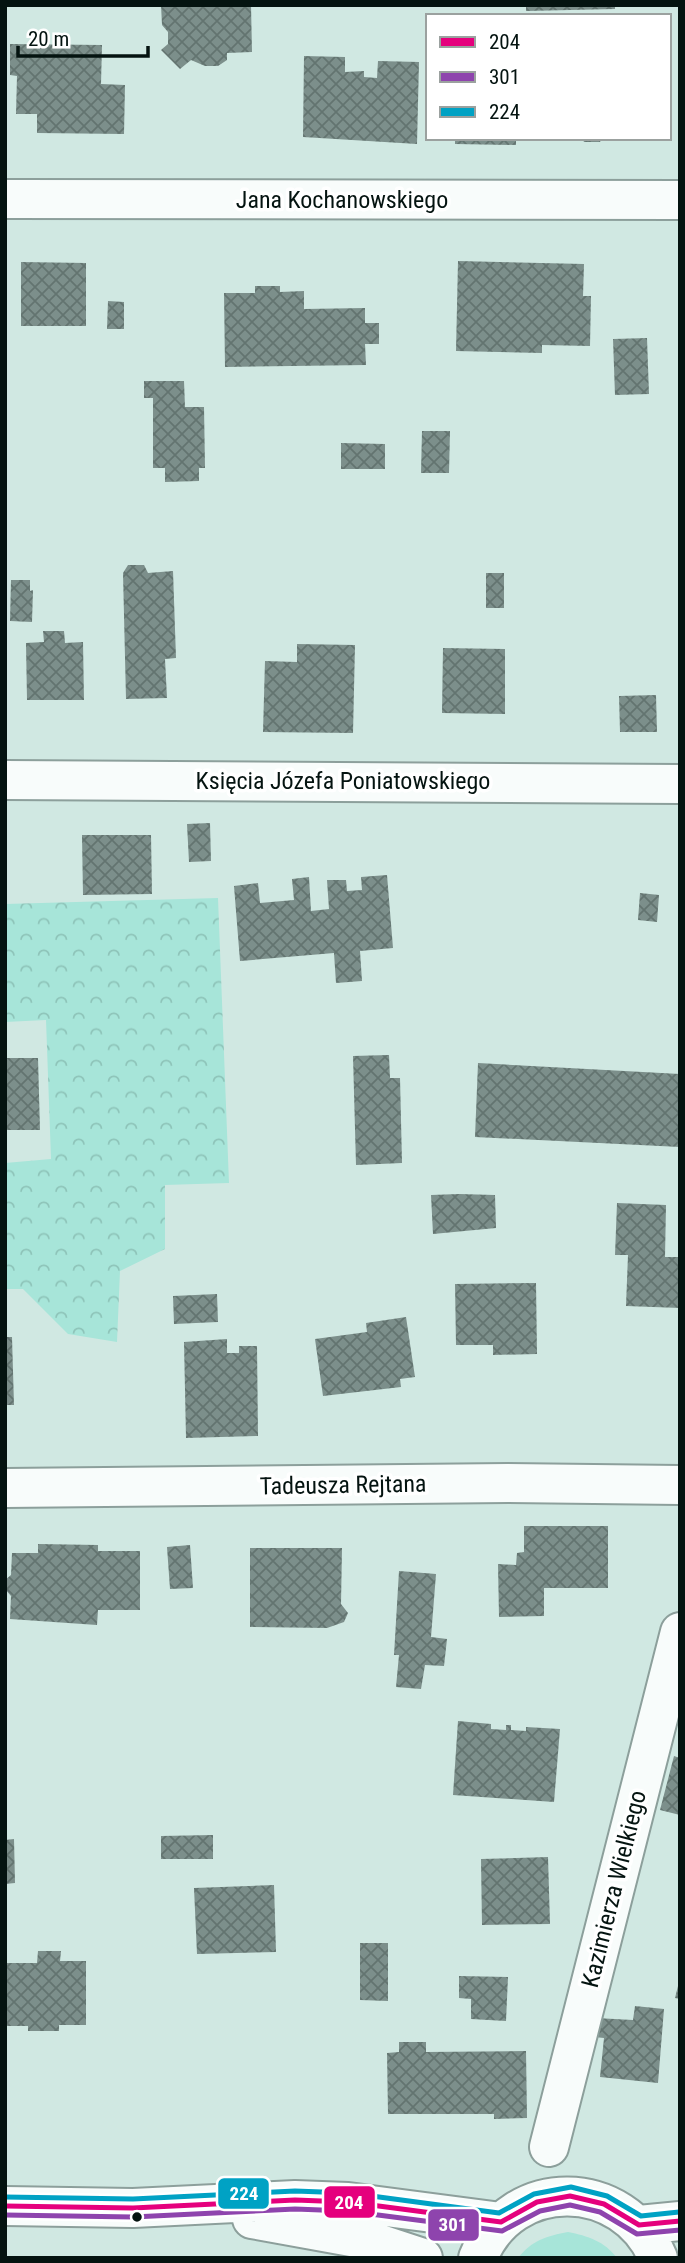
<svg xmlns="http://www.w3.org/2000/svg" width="685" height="2263" font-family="'Roboto Condensed',sans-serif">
	<defs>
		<pattern id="forest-crowns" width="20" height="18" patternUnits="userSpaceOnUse" patternTransform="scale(1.75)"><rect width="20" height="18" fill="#a7e5d9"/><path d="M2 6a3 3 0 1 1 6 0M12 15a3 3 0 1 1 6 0" fill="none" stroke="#8ec4b9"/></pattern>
		<pattern id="building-cross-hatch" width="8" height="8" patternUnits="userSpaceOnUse" patternTransform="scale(1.75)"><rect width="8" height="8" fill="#7c8f8b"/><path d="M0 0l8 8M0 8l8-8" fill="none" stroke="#637470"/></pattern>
	</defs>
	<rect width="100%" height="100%" fill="#d0e8e2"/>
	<path fill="#a7e5d9" d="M568 2232C588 2236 604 2241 617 2258H518C532 2240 547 2236 568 2232Z"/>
	<path fill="url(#forest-crowns)" d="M218 898 229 1183 165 1185V1249L120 1271 117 1342 68 1334 23 1289H5V1163L51 1159 46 1020 5 1022V904Z"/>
	<path fill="url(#building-cross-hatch)" d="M161 5H251L252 52 227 53V60L218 66H205L191 60 180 69 161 50 168 44V32L162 25Z
		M526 5H615V9L526 11Z
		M10 44 102 45 101 84 125 85 124 134 37 133V114H16L17 76 10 75Z
		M304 56 345 57V72L364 71V77L377 78 378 61 419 62 417 144 303 137Z
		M455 138H516V145L455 144Z
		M582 138H602L600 142H584Z
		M458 261 584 264 583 296H591L590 346 542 345V353L456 351Z
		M21 262 86 263V326H21Z
		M255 286H280V292L304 291V309L365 308V323H379V344H365L366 365 225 367 224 293H255Z
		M108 301 124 302V329H107Z
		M647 338 649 394 615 395 613 339Z
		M144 381H184L185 407H204L205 468H199V481L165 482V468H153V398H144Z
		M422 431H450L449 473H421Z
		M341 443 385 444V469H341Z
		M128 565H144L148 573 173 571 176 658 165 659 167 698 126 699 123 573Z
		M486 573H504V608H486Z
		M11 580H30V591L33 590 32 622 10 621Z
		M43 631H64L65 643 83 642 84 700H27L26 643 44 642Z
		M297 644 355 645 353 733 263 732 265 661 297 662Z
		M443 648 505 649V714L442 713Z
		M656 695 657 732H620L619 696Z
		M210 823 211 861 189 862 187 824Z
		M82 835H151L152 894 83 895Z
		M387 875 393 948 360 951 362 981 336 983 334 953 240 961 234 886 258 883 260 903 294 900 292 879 309 877 311 911 329 909 327 880H346L347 891 362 890 361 877Z
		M640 893 659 895 657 922 638 920Z
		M389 1055 390 1078H400L402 1163 356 1165 353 1056Z
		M5 1058H38L40 1130H5Z
		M478 1063 680 1074V1147L475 1137Z
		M459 1194 495 1195 496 1228 433 1234 431 1195Z
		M617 1203 666 1205 665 1257H680V1308L626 1306 628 1255H615Z
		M536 1283 537 1354 493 1355V1345H456L455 1284Z
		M217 1294 218 1322 174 1324 173 1296Z
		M406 1317 415 1377 400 1379 401 1387 323 1396 315 1339 367 1332 366 1323Z
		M5 1337H12L14 1405H5Z
		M227 1339V1353H239V1346H257L258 1436 186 1438 184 1342Z
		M524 1526H608V1588H544V1616L499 1617 498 1564 516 1565 517 1553 524 1552Z
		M38 1544 98 1545V1551H140V1610H98L97 1625 10 1619 11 1596 5 1589V1580L11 1575 12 1553H38Z
		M190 1545 193 1588 170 1589 167 1547Z
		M250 1548H342L341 1604 348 1613 344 1622 327 1628 250 1627Z
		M399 1571 436 1574 431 1637 447 1639 444 1666 425 1665 421 1689 396 1687 399 1655H394Z
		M458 1721 491 1724V1729L506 1730V1725H511V1730L526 1731V1727L560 1729 554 1802 453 1795Z
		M674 1756 680 1758V1815L660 1810Z
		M213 1835V1859H161V1836Z
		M14 1839 15 1883 5 1884V1840Z
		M548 1857 550 1924 482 1925 481 1859Z
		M274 1885 276 1952 197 1954 194 1888Z
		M360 1943H388V2001L360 2000Z
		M38 1951H61L60 1961H86V2025H59V2031H28V2026H5V1963H37Z
		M459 1976 508 1977 506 2021 471 2019V1999L459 1998Z
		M679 1982H680V1999L675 1998Z
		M635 2006 664 2009 658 2083 600 2077 604 2038 594 2037 596 2018 633 2020Z
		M399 2042H426V2052L526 2051 527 2118 494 2119V2114H388L387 2053 399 2052Z"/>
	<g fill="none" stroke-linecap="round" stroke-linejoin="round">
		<g stroke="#8c9f9b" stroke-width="42">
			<path id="street" d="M5 199 680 200
				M5 780 680 784
				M5 1488 508 1483 680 1485
				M549 2147 680 1632"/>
		</g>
		<g stroke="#8c9f9b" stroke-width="42">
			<path id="secondary" d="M5 2206 133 2208 295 2200 348 2202 501 2222
				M252 2219 368 2240 423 2258
				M639 2225 680 2221
				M478 2258C511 2175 624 2177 658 2258"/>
		</g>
		<use href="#street" stroke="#f8fcfb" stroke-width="38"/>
		<use href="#secondary" stroke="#f8fcfb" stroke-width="38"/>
		<g stroke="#fff" stroke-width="10">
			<path id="bus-1" d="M5 2206 133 2208 295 2200 348 2202 501 2222 537 2202 570 2196 604 2204 639 2225 680 2221"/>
		</g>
		<g stroke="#fff" stroke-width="10">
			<path id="bus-2" d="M5 2215 133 2217 295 2209 347 2211 502 2231 540 2211 570 2205 600 2212 637 2234 680 2230"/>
		</g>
		<g stroke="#fff" stroke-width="10">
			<path id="bus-3" d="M5 2197 133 2199 295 2191 349 2193 499 2213 534 2194 571 2187 607 2196 641 2216 679 2212"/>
		</g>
		<use href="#bus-1" stroke="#e5007d" stroke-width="5"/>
		<use href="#bus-2" stroke="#8e44ad" stroke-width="5"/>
		<use href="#bus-3" stroke="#00a2c4" stroke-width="5"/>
	</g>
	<circle fill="#041310" stroke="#fff" stroke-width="2.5" cx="137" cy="2217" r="6"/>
	<g text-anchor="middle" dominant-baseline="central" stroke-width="7" stroke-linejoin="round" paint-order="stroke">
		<g font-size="24" fill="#041310" stroke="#fff">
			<text x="342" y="200">Jana Kochanowskiego</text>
			<text x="343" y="781">Księcia Józefa Poniatowskiego</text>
			<text transform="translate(343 1485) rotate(-1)">Tadeusza Rejtana</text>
			<text transform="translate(614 1889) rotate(-76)">Kazimierza Wielkiego</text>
		</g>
	</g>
	<g stroke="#fff" stroke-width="2.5">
		<rect x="217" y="2177" width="53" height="33" rx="7" fill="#00a2c4"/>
		<rect x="323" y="2185" width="53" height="34" rx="7" fill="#e5007d"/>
		<rect x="427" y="2208" width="53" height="34" rx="7" fill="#8e44ad"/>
	</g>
	<g font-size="19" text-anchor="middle" font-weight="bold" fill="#fff">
		<text x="244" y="2200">224</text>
		<text x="349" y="2209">204</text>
		<text x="453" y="2231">301</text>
	</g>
	<rect width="685" height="2263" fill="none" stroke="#041310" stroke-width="14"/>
	<rect x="426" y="14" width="245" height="126" fill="#ffffff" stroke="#9ba19f" stroke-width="2"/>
	<rect x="440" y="37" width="35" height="10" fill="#e5007d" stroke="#9ba19f" stroke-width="2"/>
	<text x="489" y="49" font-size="21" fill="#041310">204</text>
	<rect x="440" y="72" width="35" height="10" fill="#8e44ad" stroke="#9ba19f" stroke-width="2"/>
	<text x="489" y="84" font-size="21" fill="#041310">301</text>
	<rect x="440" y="107" width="35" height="10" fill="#00a2c4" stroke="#9ba19f" stroke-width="2"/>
	<text x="489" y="119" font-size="21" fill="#041310">224</text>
	<path d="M18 46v10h130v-10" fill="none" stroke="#041310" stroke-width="3.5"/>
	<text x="28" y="46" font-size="21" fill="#041310" stroke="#ffffff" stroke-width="5" paint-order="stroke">20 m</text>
</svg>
